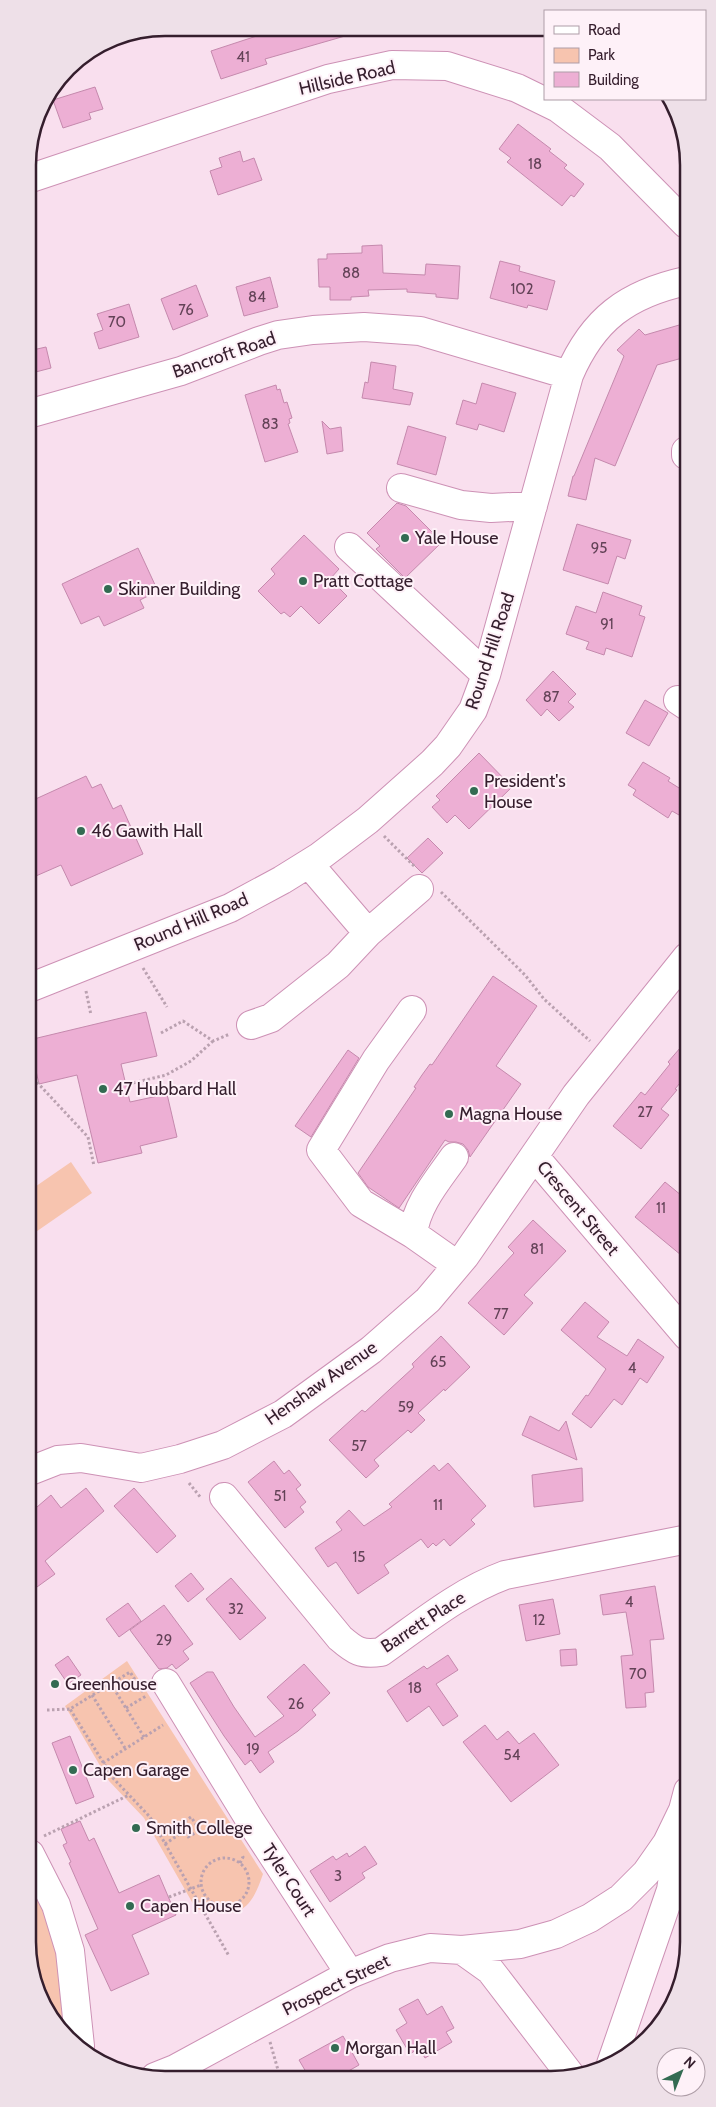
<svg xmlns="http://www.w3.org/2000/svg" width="716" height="2107" font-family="Cabin,sans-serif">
	<rect width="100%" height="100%" fill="#f9dfee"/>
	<path fill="#f7c4af" d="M71 1162 92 1193 30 1236 29 1191Z
		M127 1661 263 1874C249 1916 236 1917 196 1909L144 1818 109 1781 65 1706Z
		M30 1881 54 1932 68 2039 30 1969Z"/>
	<path fill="#edafd4" stroke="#c589ad" d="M304 28 359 29V32L265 59 267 64 221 79 211 51 275 30 276 35Z
		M95 87 103 109 89 113 91 119 63 128 53 100Z
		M518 124 551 149 549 151 567 165 564 168 584 184 574 197 571 195 562 206 507 162 511 158 499 149Z
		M240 151 243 162 254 158 262 180 218 195 210 171 222 167 219 158Z
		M382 245 383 273 425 275 426 264 460 266 458 299 436 297V294L407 292V289L368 290 369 296 351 297V300H330V287H319L318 259H327V254L362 253V246Z
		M500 261 520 266 519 271 555 281 547 310 528 305 527 308 490 298Z
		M270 277 278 307 244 316 236 287Z
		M196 285 208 316 173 330 161 299Z
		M129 304 139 337 99 349 94 333 103 330 97 314Z
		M686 323V357L657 365 615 466 595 458 586 500 568 496 573 476H574L624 356 617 350 639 329 645 335Z
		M46 347 51 368 28 374V351Z
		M371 362 396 366 393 389 413 393 410 405 362 398 365 382 368 383Z
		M482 383 516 393 504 432 479 424 477 430 456 424 463 400 476 404Z
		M276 385 277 390 280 389 284 403 287 402 292 418 289 419 290 423 288 424 298 452 265 462 245 395Z
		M322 421 330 429 341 427 343 451 327 454Z
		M408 426 446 437 436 475 397 464Z
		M397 503 406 506 442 542 405 578 376 549 380 546 367 533Z
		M577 524 631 540 625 559 617 556 608 584 563 570Z
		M304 535 339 569 330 579 347 596 319 624 301 606 290 617 284 612 281 614 258 591 275 574 271 569Z
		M138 548 156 587 146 592 148 596 140 600 144 608 104 626 99 616 81 624 62 584Z
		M603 592 642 606 639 615 645 617 632 657 606 648 604 655 586 649 589 642 566 634 576 606 596 613Z
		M553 671 576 694 568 702 574 707 559 721 547 709 541 716 526 700Z
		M645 700 668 713 649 746 626 733Z
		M479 753 512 787 469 829 455 815 447 823 432 807 440 800 436 796Z
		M643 762 670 778 668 781 687 793V803L679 815 672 811 668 818 633 795 636 790 628 785Z
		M86 776 92 788 101 784 113 809 121 805 143 854 71 886 61 865 29 879V802Z
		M428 838 443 853 422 873 407 858Z
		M493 976 537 1006 496 1066 521 1084 470 1157 468 1150 463 1144 456 1142H449L445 1140 399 1208 368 1187 358 1173 416 1088 414 1087 422 1075 430 1064 432 1065Z
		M146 1012 157 1056 121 1064 130 1102 167 1094 177 1137 140 1146 142 1153 98 1163 77 1075 39 1084 29 1040Z
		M687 1040V1079L685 1077 675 1089 677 1090 661 1109 669 1115 641 1149 613 1126 641 1092 645 1095 670 1064 668 1062Z
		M348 1050 359 1058 311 1137 295 1126Z
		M665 1182 687 1200V1260L635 1217Z
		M533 1220 566 1251 524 1295 533 1303 504 1335 468 1303 514 1253 508 1247Z
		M585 1302 609 1322 597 1337 627 1356 638 1339 664 1357 647 1383 640 1378 622 1405 614 1399 591 1428 572 1414 586 1395 588 1396 606 1369 561 1330Z
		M441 1336 470 1367 445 1391 444 1389 418 1413 425 1420 411 1433 408 1430 374 1460 379 1466 366 1478 329 1440 362 1410 365 1412 414 1367 412 1364Z
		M530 1416 559 1431 566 1421 577 1460 522 1435Z
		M274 1461 284 1474 289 1470 301 1485 296 1489 306 1502 300 1507 304 1512 285 1528 248 1482Z
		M448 1463 486 1506 471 1520 475 1524 450 1546 444 1539 436 1546 433 1543 428 1548 421 1539 384 1565 389 1573 358 1594 336 1562 328 1567 315 1548 342 1530 336 1522 349 1510 364 1526 392 1507 389 1504 434 1465 439 1471Z
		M582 1468 583 1501 534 1507 532 1475Z
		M86 1488 104 1511 45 1561 55 1574 30 1592V1513L51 1495 61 1508Z
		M134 1488 176 1536 157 1553 114 1506Z
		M191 1573 204 1589 188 1602 175 1586Z
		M231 1578 266 1618 240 1640 206 1599Z
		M655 1586 664 1639 650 1640 654 1692 645 1693 646 1707 626 1708 621 1656 633 1655 626 1612 603 1615 600 1595Z
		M553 1599 560 1634 526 1641 519 1605Z
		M128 1603 141 1621 119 1637 106 1619Z
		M164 1605 193 1644 183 1651 189 1659 176 1669 172 1664 167 1668 159 1669 130 1630Z
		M576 1649 577 1665 561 1666 560 1650Z
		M448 1655 458 1670 436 1684 458 1716 443 1726 429 1706 407 1722 387 1691 424 1666 427 1669Z
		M68 1656 81 1675 68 1684 55 1665Z
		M304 1664 330 1693 312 1710 316 1715 298 1731 268 1752 274 1762 260 1773 251 1760 245 1765 224 1736 190 1683 207 1672H213L234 1707 255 1737 284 1716 267 1697Z
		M485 1725 497 1740 508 1731 519 1744 534 1733 559 1765 511 1802 463 1742Z
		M70 1736 94 1797 76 1804 52 1743Z
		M80 1821 89 1841 94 1838 119 1893 159 1875 176 1915 132 1935 149 1974 111 1991 85 1935 98 1929 69 1863 71 1862 63 1845 67 1843 61 1829Z
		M365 1846 377 1864 362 1873 365 1878 330 1902 310 1871 333 1856 336 1860 347 1853 349 1857Z
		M418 1999 427 2015 442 2006 454 2028 446 2032 452 2042 425 2058 419 2048 410 2054 396 2030 407 2023 399 2009Z
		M343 2036 359 2065 338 2077H309L299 2060Z"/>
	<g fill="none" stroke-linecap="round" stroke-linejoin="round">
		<g stroke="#cd91b5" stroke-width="30">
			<path id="minor" d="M28 179 328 79 392 65 447 66 517 88 558 108 610 147 686 224
				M28 414 181 371 259 341 278 335 313 330 364 327 420 331 569 375
				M686 451V455
				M401 488 461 505 491 508 533 506
				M349 547 486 675
				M678 700 687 706
				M368 933 419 889
				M687 957 576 1095 534 1156 687 1336
				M29 988 230 908 282 880 319 857 368 820 432 763 448 746 473 710 486 675 569 375C593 319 627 294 686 281
				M412 1010 376 1060 321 1150 361 1203 413 1234
				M251 1025 271 1018 338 965 368 933 309 864
				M454 1157C438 1180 416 1205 413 1234L457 1265
				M30 1471 58 1460 81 1458 141 1468 180 1459 223 1445 283 1414 371 1350 428 1300 465 1256 534 1156
				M224 1497 340 1638C355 1651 361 1655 381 1652 421 1624 459 1592 505 1575L688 1539
				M166 1683 251 1822 350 1974
				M30 1854 56 1905 70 1951 80 2046
				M462 1950 490 1970 572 2077
				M611 2064 671 1890 683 1810 688 1791
				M155 2077 175 2069 350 1974 390 1958 430 1948 462 1950 520 1944 556 1934 590 1918 621 1898 646 1873 667 1843 683 1810"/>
		</g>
		<path stroke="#baa1b0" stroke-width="3" stroke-dasharray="2.5 2.5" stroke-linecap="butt" d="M384 836 415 867
			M441 892 525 975 544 999 590 1041
			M143 968 167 1007
			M86 991 91 1015
			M161 1033 183 1021 213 1041 230 1034
			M29 1059 34 1079 88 1137 94 1166
			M133 1083 166 1075 191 1061 213 1041
			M189 1483 201 1498
			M111 1684 144 1737
			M143 1692 130 1672 70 1709 113 1778 150 1817 229 1956
			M92 1695 125 1748
			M126 1708 146 1696
			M47 1710 70 1709
			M103 1763 163 1725
			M44 1836 129 1795
			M165 1844 184 1831 188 1837 200 1830 191 1817 180 1825 184 1831
			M201 1882a24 24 0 1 1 48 0a24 24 0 1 1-48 0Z
			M240 1863 243 1857 242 1855
			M169 1897 201 1885
			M270 2042 280 2077"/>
		<use href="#minor" stroke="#fff" stroke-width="28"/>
	</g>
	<g fill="#336b52" stroke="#fef1f8" stroke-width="2">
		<circle cx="405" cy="538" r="5"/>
		<circle cx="303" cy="581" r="5"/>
		<circle cx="108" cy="589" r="5"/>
		<circle cx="474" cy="791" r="5"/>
		<circle cx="81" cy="831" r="5"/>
		<circle cx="103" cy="1089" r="5"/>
		<circle cx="449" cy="1114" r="5"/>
		<circle cx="55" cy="1684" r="5"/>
		<circle cx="73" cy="1770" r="5"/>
		<circle cx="136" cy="1828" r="5"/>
		<circle cx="130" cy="1906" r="5"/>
		<circle cx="335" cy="2048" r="5"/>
	</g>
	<g text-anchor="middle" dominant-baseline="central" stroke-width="4" stroke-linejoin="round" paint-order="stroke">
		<g font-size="15" fill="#634257">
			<text x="243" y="57">41</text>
			<text x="535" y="164">18</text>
			<text x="351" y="273">88</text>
			<text x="522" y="289">102</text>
			<text x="257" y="297">84</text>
			<text x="186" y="310">76</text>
			<text x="117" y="322">70</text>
			<text x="270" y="424">83</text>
			<text x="599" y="548">95</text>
			<text x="607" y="624">91</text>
			<text x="551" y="697">87</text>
			<text x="645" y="1112">27</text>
			<text x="661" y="1208">11</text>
			<text x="537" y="1249">81</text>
			<text x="501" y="1314">77</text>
			<text x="438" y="1362">65</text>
			<text x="632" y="1368">4</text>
			<text x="406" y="1407">59</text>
			<text x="359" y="1446">57</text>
			<text x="280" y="1496">51</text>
			<text x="438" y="1505">11</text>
			<text x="359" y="1557">15</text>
			<text x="629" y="1602">4</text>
			<text x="236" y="1609">32</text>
			<text x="539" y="1620">12</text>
			<text x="164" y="1640">29</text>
			<text x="638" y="1674">70</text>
			<text x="415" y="1688">18</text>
			<text x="296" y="1704">26</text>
			<text x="253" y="1749">19</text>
			<text x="512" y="1755">54</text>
			<text x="338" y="1876">3</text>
		</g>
		<g font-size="18" fill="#351e2d" stroke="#fef1f8">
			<text transform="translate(347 78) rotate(-13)">Hillside Road</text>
			<text transform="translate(224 355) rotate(-19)">Bancroft Road</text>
			<text transform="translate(490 651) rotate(-72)">Round Hill Road</text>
			<text transform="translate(191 922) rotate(-23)">Round Hill Road</text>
			<text transform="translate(578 1208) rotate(50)">Crescent Street</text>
			<text transform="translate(321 1383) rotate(-35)">Henshaw Avenue</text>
			<text transform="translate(423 1622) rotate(-33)">Barrett Place</text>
			<text transform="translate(289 1880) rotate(57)">Tyler Court</text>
			<text transform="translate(336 1985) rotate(-26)">Prospect Street</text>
		</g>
		<g font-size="18" fill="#351e2d" stroke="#fef1f8" text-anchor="start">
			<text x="415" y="538">Yale House</text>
			<text x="313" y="581">Pratt Cottage</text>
			<text x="118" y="589">Skinner Building</text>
			<text x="484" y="781">President's<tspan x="484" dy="21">House</tspan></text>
			<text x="91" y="831">46 Gawith Hall</text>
			<text x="113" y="1089">47 Hubbard Hall</text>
			<text x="459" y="1114">Magna House</text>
			<text x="65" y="1684">Greenhouse</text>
			<text x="83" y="1770">Capen Garage</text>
			<text x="146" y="1828">Smith College</text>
			<text x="140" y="1906">Capen House</text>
			<text x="345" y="2048">Morgan Hall</text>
		</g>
	</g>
	<path d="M0 0H716V2107H0ZM165 36H551A129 129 0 0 1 680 165V1942A129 129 0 0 1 551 2071H165A129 129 0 0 1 36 1942V165A129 129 0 0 1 165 36Z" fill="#eee0e8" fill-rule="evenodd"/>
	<path fill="none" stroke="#351e2d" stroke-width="2.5" d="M165 36H551A129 129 0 0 1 680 165V1942A129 129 0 0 1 551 2071H165A129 129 0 0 1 36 1942V165A129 129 0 0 1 165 36Z"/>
	<rect x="544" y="10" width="162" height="90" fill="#fef1f8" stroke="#ae9da7"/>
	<rect x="554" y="26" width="25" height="8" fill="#ffffff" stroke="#ae9da7"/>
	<text x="588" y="35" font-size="15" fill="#351e2d">Road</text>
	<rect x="554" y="48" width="25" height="15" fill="#f7c4af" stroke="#ae9da7"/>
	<text x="588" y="60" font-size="15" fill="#351e2d">Park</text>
	<rect x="554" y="72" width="25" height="15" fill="#edafd4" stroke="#ae9da7"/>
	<text x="588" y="85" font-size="15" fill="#351e2d">Building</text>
	<g transform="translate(681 2072) rotate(43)"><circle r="24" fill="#fef1f8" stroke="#ae9da7"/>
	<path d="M0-4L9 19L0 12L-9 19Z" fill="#336b52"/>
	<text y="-8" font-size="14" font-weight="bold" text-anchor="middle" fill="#351e2d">N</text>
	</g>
</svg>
